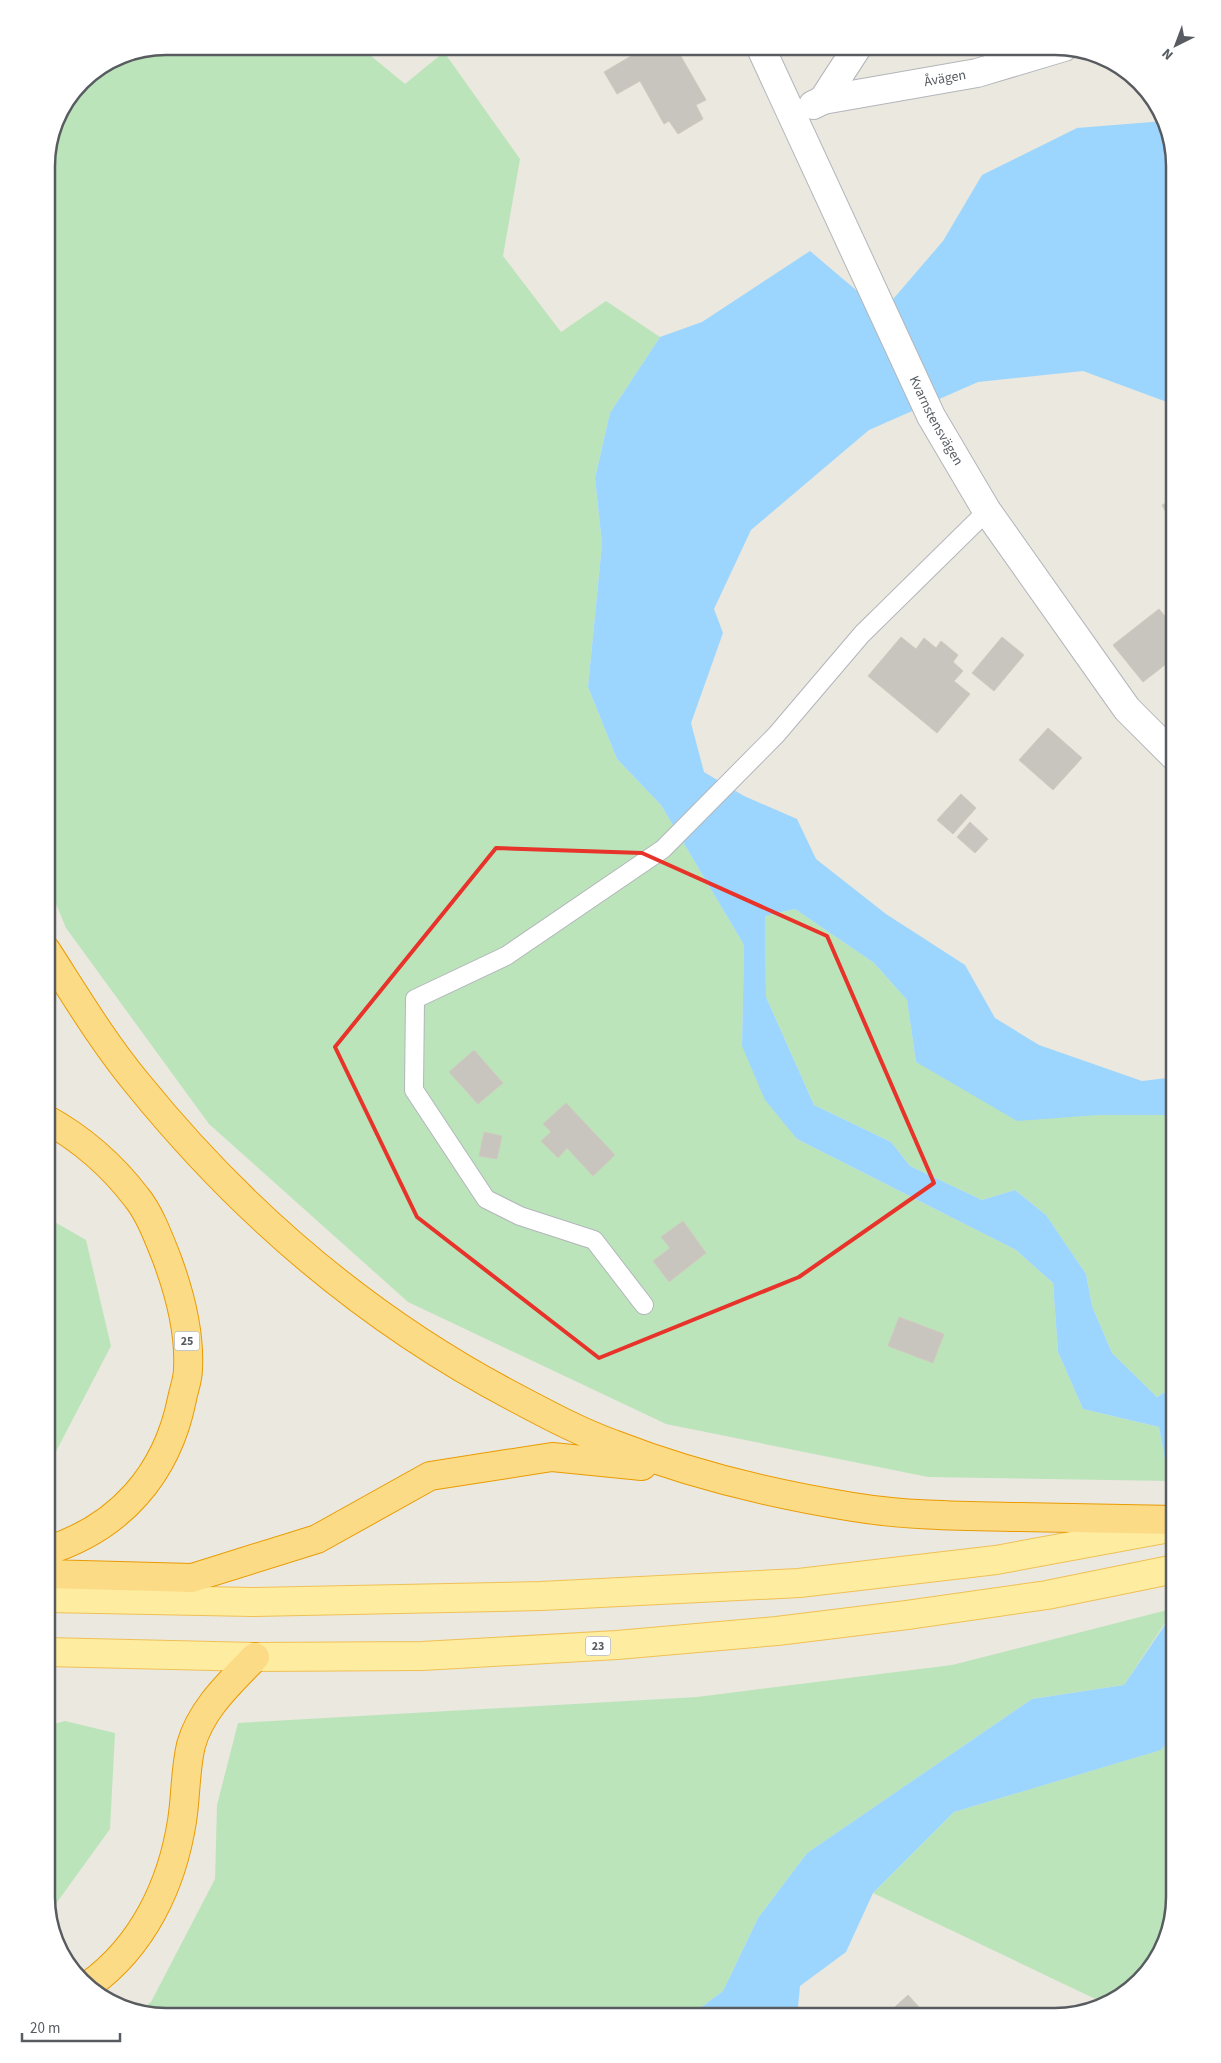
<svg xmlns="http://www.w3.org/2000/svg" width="1221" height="2063" font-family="'Source Sans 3',sans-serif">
	<rect width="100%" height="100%" fill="#ebe8df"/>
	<path fill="#bce4bb" d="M166 46H359L405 84 444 52 520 159 503 256 561 332 606 301 660 337 610 413 595 478 602 544 588 687 617 759 661 805 744 945 742 1046 797 1139 1016 1250 1053 1283 1058 1352 1083 1409 1159 1427 1169 1481 928 1477 666 1424 408 1302 209 1124 66 928 46 880V159L55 120 82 81 121 55Z
		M795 909 874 963 907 1000 916 1062 1098 1115H1175V1386L1157 1397 1112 1353 1092 1306 1086 1274 1046 1215 1015 1190 982 1200 910 1166 891 1142 814 1105 766 997 765 916Z
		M46 1217 86 1240 111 1346 51 1461 46 1463Z
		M1175 1608 1124 1685 1032 1699 807 1853 758 1918 723 1991 688 2017H159L139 2010 151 2002 215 1879 217 1805 238 1723 697 1697 952 1665Z
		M65 1721 115 1733 110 1829 50 1912 46 1897V1726Z
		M1175 1734V1897L1155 1963 1108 2005 873 1893 954 1812 1160 1750Z"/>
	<path fill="#9cd6fe" d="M1164 121 1175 166V405L1083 371 978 382 869 430 751 530 714 609 723 633 691 723 704 772 744 796 797 819 816 859 886 914 965 965 995 1018 1039 1045 1142 1081 1175 1077V1115H1098L1017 1121 916 1062 907 1000 874 963 795 909 765 916 766 997 814 1105 891 1142 910 1166 982 1200 1015 1190 1046 1215 1086 1274 1092 1306 1112 1353 1157 1397 1175 1386V1583L1169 1481 1159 1427 1083 1409 1058 1352 1053 1283 1016 1250 797 1139 765 1100 742 1046 744 945 661 805 617 759 588 687 602 544 595 478 610 413 660 337 702 322 810 251 882 312 943 241 982 175 1077 128Z
		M1175 1610V1734L1161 1750 954 1812 873 1893 846 1952 800 1986 797 2017H688L723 1991 758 1918 807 1853 1032 1699 1124 1685Z"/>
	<path fill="#c8c5be" stroke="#d0cabe" d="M648 46H675L706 100 696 105 703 119 678 134 669 121 664 124 640 81 617 94 604 72Z
		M1175 499V529L1162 505Z
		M1159 609 1175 628V632L1168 637 1175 646V657L1143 682 1113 645Z
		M901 637 916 649 924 638 936 648 941 641 958 655 953 662 963 671 954 681 970 694 937 733 868 676Z
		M1002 637 1024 655 994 691 972 673Z
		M1048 728 1082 758 1053 790 1019 760Z
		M961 794 976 808 953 834 937 820Z
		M970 822 988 839 975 853 957 837Z
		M474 1050 503 1083 478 1104 449 1072Z
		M566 1103 615 1155 593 1176 567 1148 558 1158 541 1141 551 1132 543 1124Z
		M484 1132 502 1136 497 1159 479 1156Z
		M683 1221 706 1253 669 1282 653 1261 670 1248 661 1237Z
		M899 1317 944 1334 933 1363 888 1346Z
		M908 1995 928 2017H884Z"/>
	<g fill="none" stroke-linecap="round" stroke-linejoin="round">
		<g stroke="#b2b6ba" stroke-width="20">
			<path id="service" d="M644 1305 594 1240 520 1216 486 1199 414 1090 415 999 506 956 663 849 776 735 862 634 987 511"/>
		</g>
		<g stroke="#b2b6ba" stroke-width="30">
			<g id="minor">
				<path id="s1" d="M760 46 931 416 987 511 1127 709 1175 757"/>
				<path id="s2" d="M823 100 977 73 1064 47"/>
				<path d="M813 105 823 100 858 46"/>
			</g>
		</g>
		<g stroke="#f0c054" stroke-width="30">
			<path id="primary" d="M46 1598 253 1602 541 1596 799 1583 996 1560 1175 1527
				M46 1652 255 1657 422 1656 617 1645 777 1631 907 1615 1047 1595 1175 1569"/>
		</g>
		<g stroke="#e99b02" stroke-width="30">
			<path id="motorway" d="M46 950C75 995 103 1042 137 1083 243 1214 367 1320 516 1398 548 1415 580 1432 613 1444 690 1474 771 1494 853 1507 908 1516 965 1516 1020 1517 1072 1518 1123 1519 1175 1520
				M46 1551C120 1528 167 1474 182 1399 184 1389 188 1379 188 1369 190 1331 180 1294 167 1259 159 1239 150 1214 137 1198 112 1165 82 1139 46 1119
				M46 1574 192 1578 317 1539 430 1476 552 1457 642 1466
				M89 1985C143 1946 172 1885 182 1821 186 1796 185 1770 191 1745 201 1709 230 1683 255 1657"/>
		</g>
		<use href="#service" stroke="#fff" stroke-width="18"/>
		<use href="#minor" stroke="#fff" stroke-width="28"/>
		<use href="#primary" stroke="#feeda1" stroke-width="28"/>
		<use href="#motorway" stroke="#fcdb86" stroke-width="28"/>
	</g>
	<path fill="none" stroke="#e73329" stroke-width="4" stroke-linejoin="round" d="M496 848 642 853 827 936 934 1183 799 1277 599 1358 417 1217 335 1047Z"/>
	<g text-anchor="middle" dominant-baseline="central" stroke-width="4" stroke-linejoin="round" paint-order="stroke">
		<g fill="#fff" stroke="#8a8d90" stroke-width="1">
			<rect x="174.5" y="1331.5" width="25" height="19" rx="4"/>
			<rect x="585.5" y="1636.5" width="25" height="19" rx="4"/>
		</g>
		<g font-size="12" font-weight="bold" fill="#585c60">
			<text x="187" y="1341">25</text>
			<text x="598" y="1646">23</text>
		</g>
		<g font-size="14" fill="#585c60" stroke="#fff">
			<text stroke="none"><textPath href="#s2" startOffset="124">Åvägen</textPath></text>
			<text stroke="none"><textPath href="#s1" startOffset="414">Kvarnstensvägen</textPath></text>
		</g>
	</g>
	<path d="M0 0H1221V2063H0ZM166 55H1055A111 111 0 0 1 1166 166V1897A111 111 0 0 1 1055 2008H166A111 111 0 0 1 55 1897V166A111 111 0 0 1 166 55Z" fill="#fff" fill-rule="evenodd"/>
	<path fill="none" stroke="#585c60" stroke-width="2.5" d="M166 55H1055A111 111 0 0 1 1166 166V1897A111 111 0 0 1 1055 2008H166A111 111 0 0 1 55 1897V166A111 111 0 0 1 166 55Z"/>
	<g transform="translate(1176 45) rotate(222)" stroke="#ffffff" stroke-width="4" paint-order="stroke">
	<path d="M0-4L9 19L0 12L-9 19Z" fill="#585c60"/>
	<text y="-8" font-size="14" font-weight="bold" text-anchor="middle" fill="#585c60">N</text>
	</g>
	<path d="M22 2033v8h98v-8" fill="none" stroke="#585c60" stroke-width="2.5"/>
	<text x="30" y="2033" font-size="15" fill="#585c60" stroke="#ffffff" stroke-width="4" paint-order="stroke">20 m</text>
</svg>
